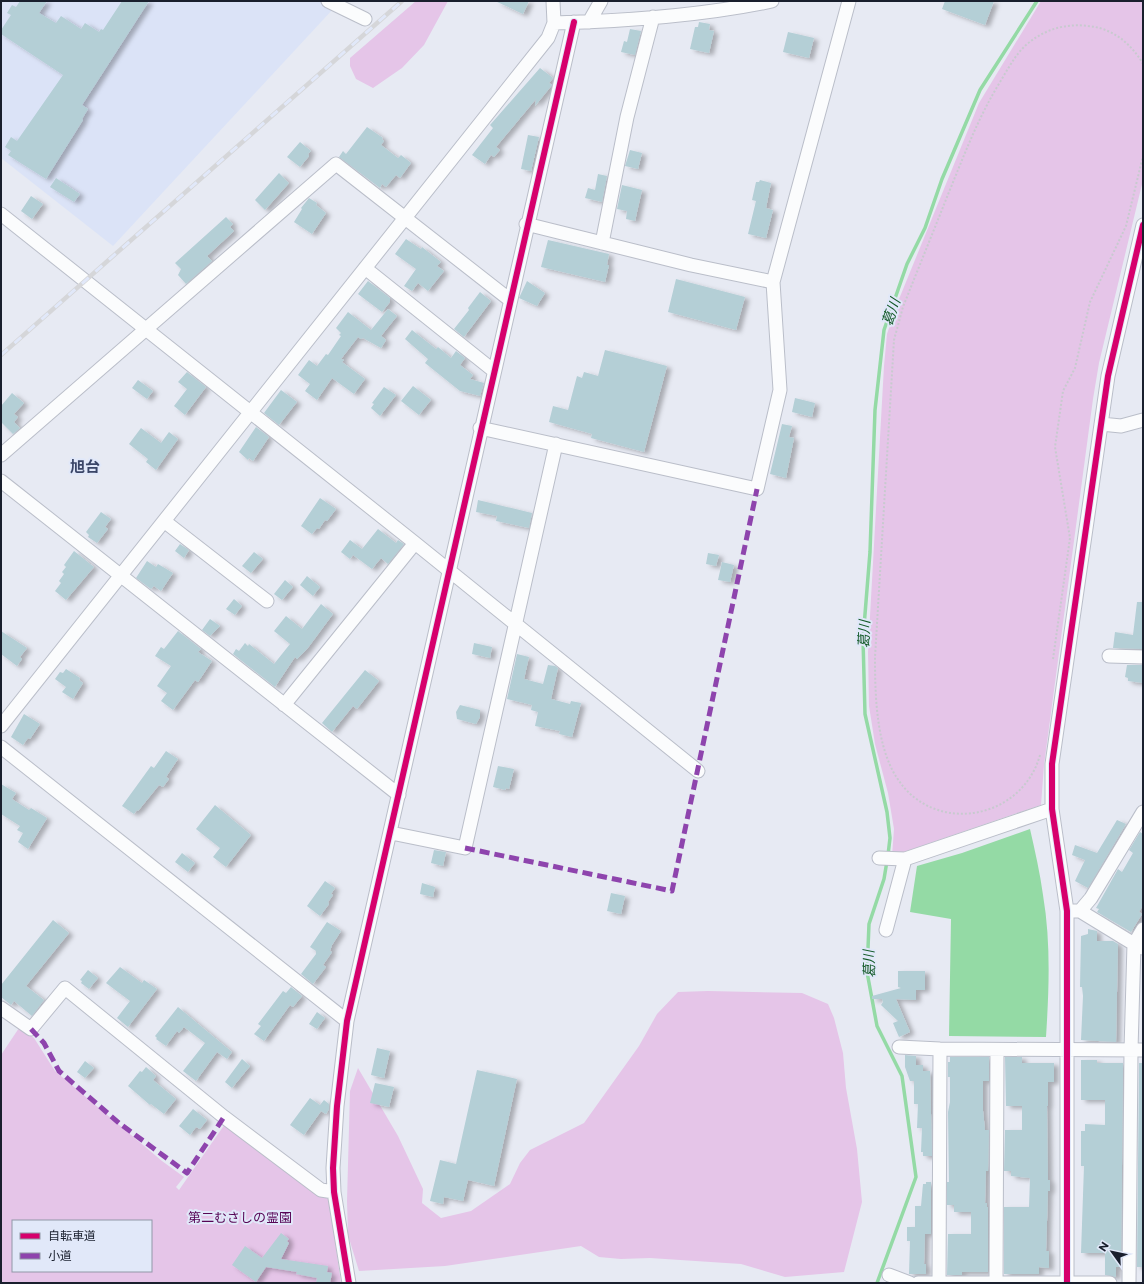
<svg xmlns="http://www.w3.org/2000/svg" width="1144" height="1284" font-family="Montserrat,'Noto Sans JP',sans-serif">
	<defs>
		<filter id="shadow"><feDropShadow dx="4.5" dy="2.5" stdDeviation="2" flood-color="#0004"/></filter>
	</defs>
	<rect width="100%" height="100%" fill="#e7eaf3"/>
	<path fill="#dbe3f7" d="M3 1H318L334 8 113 246 1 158V4Z"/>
	<path fill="#e5c5e8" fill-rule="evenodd" d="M416 1H448L424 45 402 68 373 88 356 79 350 66V58Z
		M1041 1H1143V180L1099 363 1093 399 1044 765 1041 805 892 856 894 829 888 793 875 744 869 706 868 652 884 366 887 334 897 304 979 103Z
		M708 991 802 993 828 1004 834 1018 843 1053 846 1088 857 1149 862 1202 844 1272 785 1277 741 1264 650 1258 621 1259 599 1257 581 1246 445 1266 359 1271 348 1235 347 1201 350 1091 358 1068 398 1136 423 1189 422 1203 441 1218 471 1211 510 1184 520 1163 530 1150 584 1123 639 1046 657 1014 678 992Z
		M19 1028 34 1038 55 1071 162 1161 184 1177 176 1187 179 1190 225 1124 329 1200 341 1283H1V1055ZM13 1221H151V1271H13Z"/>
	<path fill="#94daa5" d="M1030 829C1035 851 1040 873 1043 895 1051 942 1049 990 1046 1037L949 1036 951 919 910 912 917 866 962 853Z"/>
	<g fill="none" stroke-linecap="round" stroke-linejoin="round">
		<path stroke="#94daa5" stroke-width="3.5" d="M888 855 890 838 887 812 865 714 863 639 870 552 875 410 884 330 907 264 925 228 942 179 980 90 1037 1
			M877 1283 916 1177 902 1076 877 1026 867 972 869 924 884 879 887 861"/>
	</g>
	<path fill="#b4cfd6" filter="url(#shadow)" d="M20 1H47L39 13 56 23 61 16 81 29 85 23 99 32 101 29 103 30 122 1H149L82 105 88 109 82 119 83 120 46 179 8 155 11 151 5 147 11 137 17 141 63 75 1 34V30L11 15 7 13 12 5 16 7Z
		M495 1H529L523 14Z
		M945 1H994L985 25 942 9Z
		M699 22 710 24 709 30 714 31 709 53 690 49 695 27H698Z
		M630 29 641 31 635 55 621 52 624 41 627 42Z
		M788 32 814 38 809 58 783 52Z
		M540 68 553 78 549 83 552 85 535 106 536 99 496 147 500 150 494 157 491 155 485 164 472 155 493 128 490 125Z
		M367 127 383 138 382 139 384 141 381 145 398 158 401 155 411 163 400 178 396 175 386 187 382 184 380 188 339 157 343 151 346 154Z
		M528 135 539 137 531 171 521 169Z
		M300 142 311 151 308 154 309 156 300 167 287 157Z
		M630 150 642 153 638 169 625 166Z
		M279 173 289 183 265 210 255 200Z
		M598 174 607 176 602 202 585 198 588 188 595 190Z
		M56 178 80 194 74 202 50 187Z
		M760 180 771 183 766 208 773 210 766 238 748 234 756 201 752 200 756 182H759Z
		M622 185 642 190 635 221 626 219 627 211 617 209Z
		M31 196 43 204 32 219 21 211Z
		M309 198 317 203 316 205 326 213 312 234 294 222 302 209 301 208Z
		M226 217 233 224 230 227 234 231 207 256 212 261 186 284 178 275 181 269 175 263Z
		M406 239 421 249 422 247 441 262 437 266 444 271 428 291 418 283 412 291 404 286 416 269 395 254Z
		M548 240 609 254 607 265H609L605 282 541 267Z
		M676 279 745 297 736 330 668 312Z
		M368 281 390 298V302L382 312 358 294Z
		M527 281 545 293 537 306 519 298Z
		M480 292 491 301 464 337 454 329 469 310 468 308Z
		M388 309 397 316 381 336 386 340 381 348 363 338 361 339 358 337 341 359 344 360 342 362 365 379 354 394 332 378 317 400 305 391 310 384 298 375 309 360 317 366 326 354 328 355 341 336 339 335 341 333 336 328 348 312 371 330Z
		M412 330 436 349 438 347 451 358 456 351 465 358 460 365 473 375 470 379 484 383 480 396 460 391 425 363 428 359 405 339Z
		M605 350 667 366 644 452 591 438 592 434 549 422 553 406 568 410 577 376 582 378 584 372 598 376Z
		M187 372 206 387 185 415 174 406 187 389 178 382Z
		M138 380 153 391 147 399 132 388Z
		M413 386 431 400 419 415 401 401Z
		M384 387 396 395 380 416 371 408 374 404 372 403Z
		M281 390 297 402 279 425 264 413Z
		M12 393 24 403 14 414 18 417 14 422 20 428 13 434 1 422V406Z
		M795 398 815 403 812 417 792 412Z
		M782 424 792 426 789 437 794 438 786 478 770 474Z
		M256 427 269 437 253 461 249 458 248 460 239 452Z
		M141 428 161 443 169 432 178 439 156 470 146 462 148 459 129 444Z
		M320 498 336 509 327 521 325 520 319 529 317 528 312 534 301 526Z
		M478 500 532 513 529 528 496 521 497 516 476 512Z
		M101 512 111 519 105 527 108 529 97 543 88 537 89 535 86 532Z
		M378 529 396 543 398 540 404 544 388 564 381 558 372 569 353 555 350 559 341 552 350 540 362 549Z
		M180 544 189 550 184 558 175 551Z
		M74 551 94 567 66 600 55 591 61 583 59 581 64 574 62 572 66 567 64 565Z
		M254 552 263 559 251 573 242 566Z
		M708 553 719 555 716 566 706 564Z
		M147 561 156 567 158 564 173 573 161 591 154 586 151 589 136 578Z
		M722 562 734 565 730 582 718 580Z
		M307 576 320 587 313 596 300 585Z
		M285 580 293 587 282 600 274 594Z
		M234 599 242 606 235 615 226 609Z
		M1137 602H1143V649L1113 648 1115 632 1133 635Z
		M321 604 333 614 307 649 297 659 295 657 275 687 233 654 236 649 239 651 245 643 248 646 249 644 274 664 290 644 274 631 286 616 302 629Z
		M210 619 220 626 210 636 202 630Z
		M1 631 27 648 20 657 22 659 17 666 1 654Z
		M178 631 201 649 198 652 212 661 198 682 195 680 173 710 161 701 167 693 157 686 171 666 155 656 161 647 164 649Z
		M474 643 492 647 490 658 472 654Z
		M517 654 529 657 524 679 543 684 548 665 555 666 558 668 551 699 570 704 571 701 581 703 572 737 559 734 560 731 535 726 538 712 531 710 532 705 507 699Z
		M1127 665H1143V683L1128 681V678L1125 677Z
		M66 669 80 678 79 680 83 683 73 699 62 692 66 687 55 679 60 672 63 673Z
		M365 670 379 681 357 709 353 706 332 732 322 723Z
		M460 705 480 710V717L476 724 457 719 456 712Z
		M24 714 40 724 30 739 28 738 23 745 11 737Z
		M166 751 178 759 166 777 169 779 163 787 159 785 138 811 137 810 134 814 122 806 151 766 154 768Z
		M498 766 514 769 509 789 506 788 505 790 493 787Z
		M1 784 16 793 12 799 29 810 31 808 47 818 28 849 18 842 23 833 17 830 20 826 1 814Z
		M215 805 251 835 226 867 213 857 220 848 196 829Z
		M1117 820 1126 824 1088 888 1075 881 1085 860 1072 855 1075 845 1097 853Z
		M1140 832 1143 834V905L1139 912 1142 914 1131 932 1097 912 1099 909 1096 908 1118 869 1122 872 1133 853 1129 850Z
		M434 850 446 852 443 866 431 863Z
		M182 853 195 863 188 872 175 862Z
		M325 881 335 888 331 894 333 895 328 902 329 904 320 916 307 906Z
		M422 883 435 887 433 897 420 894Z
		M611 893 625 896 621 914 607 911Z
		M53 920 69 933 26 986 44 1000 32 1016 14 1001 11 1005 1 997V985Z
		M327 922 341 931 332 945 330 951 332 952 323 965 326 967 313 984 301 974 316 954V951L310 947Z
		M1088 929 1097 931V941H1113L1118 944 1116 1042 1081 1040 1083 996 1082 987H1080L1081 936 1088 934Z
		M120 967 142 983 144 980 157 989 128 1027 117 1018 130 1001 106 983Z
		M88 970 98 978 89 989 81 983 82 981 80 980Z
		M898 971H925V990H916V1000L896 999 910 1032 899 1037 893 1023 898 1021 881 1005 883 1002 882 999H872V996L901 988 898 987Z
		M291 987 302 996 293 1007 290 1005 264 1041 254 1034 261 1026 258 1024 283 991 286 993Z
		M178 1007 232 1052 227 1059 217 1052 196 1081 183 1071 205 1043 184 1027 179 1033 177 1031 166 1046 156 1039 157 1038 155 1036Z
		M317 1012 325 1018 317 1029 309 1024Z
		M377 1048 390 1051 384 1078 371 1075Z
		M905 1055 916 1056V1065H923V1071H930L932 1156H923V1152H921L922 1128H917L918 1104H914V1081H910L905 1067Z
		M950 1057H989V1081H983V1111L985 1130H989L988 1171H986L985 1203H987V1207H988V1272H962V1275H947L948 1234H971V1212H954V1205H947V1182H949L948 1112 950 1102V1077H948V1062H950Z
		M1005 1057H1022V1063H1054V1082H1048V1106H1047L1048 1180H1050V1191H1048L1046 1251H1049V1268L1039 1267V1274H1004V1207H1029L1030 1178 1011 1176V1171H1004L1005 1130H1022V1106H1006Z
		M242 1059 250 1066 232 1088 225 1082Z
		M1081 1060H1097V1063H1123L1121 1267H1116V1277L1105 1275V1253H1081L1084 1166H1081V1131H1085V1124L1105 1125V1100H1081Z
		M85 1061 94 1068 85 1078 77 1072Z
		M1139 1063H1143V1267H1137Z
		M146 1067 156 1076 153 1080 176 1099 164 1114 151 1104 150 1105 128 1086 140 1071 142 1072Z
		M477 1070 517 1079 494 1186 468 1180 463 1201 444 1197 443 1204 430 1201 440 1160 456 1164Z
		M375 1083 394 1087 389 1107 370 1103Z
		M310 1098 320 1105 324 1100 329 1104V1109L326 1114 321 1111 304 1135 290 1125Z
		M193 1109 207 1120 200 1129 196 1127 190 1135 179 1126Z
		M926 1182H931V1234H925L924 1264H926V1274H909L910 1241H907V1227H915V1206H921L923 1184H926Z
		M281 1233 289 1239 287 1241 289 1243 281 1259 328 1266 327 1272 332 1273 330 1283H316L317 1278 296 1274 297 1272 266 1267 256 1282 232 1265 245 1246 262 1258Z"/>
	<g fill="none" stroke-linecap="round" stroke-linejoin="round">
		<g stroke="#babec9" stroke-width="15">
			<path id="minor" d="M328 1 365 19
				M589 22 601 1
				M554 23C626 21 701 16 772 1
				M1 214 415 543 698 771
				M526 224 691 265 773 282
				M602 243 627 117 653 17
				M365 268 494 371
				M1101 424 1121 426 1143 420
				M480 428 757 489 780 390 773 282 849 1
				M1 455 336 164 510 300
				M1 481 399 795
				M164 521 267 601
				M1109 656 1143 657
				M284 705 415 543
				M1 726 548 38 554 23 553 1
				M1 747 347 1021
				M391 833 465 848 556 444
				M879 858 905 859 1052 809
				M1071 911H1080L1134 944 1143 948
				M1080 911 1091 898 1143 812
				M886 930 905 859
				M1 1008 31 1029 65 988 224 1117 321 1190 334 1192
				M899 1047 940 1049 1143 1050
				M889 1275 910 1283
				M349 1283 334 1192 333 1168 337 1106 347 1021 574 22
				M918 1283H1110
				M939 1283 940 1049
				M996 1283 997 1050
				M1067 1283V911L1052 809V764L1108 376 1143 225
				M1129 1283 1131 1050 1134 944 1143 929"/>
		</g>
		<path stroke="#c8cacf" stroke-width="2" stroke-dasharray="2 2" stroke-linecap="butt" d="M1053 659 1070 538 1055 447 1063 391 1075 368 1090 302 1126 226 1143 156
			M1040 755C1022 820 934 836 897 778 876 746 875 694 875 657L894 340 903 307C918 269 934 230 949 192 965 153 978 118 1000 82 1008 69 1015 55 1026 45 1043 30 1065 23 1088 26 1112 28 1131 43 1143 64"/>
		<use href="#minor" stroke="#fbfcfd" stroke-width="13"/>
		<g stroke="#d5d6d9" stroke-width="4.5">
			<path id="rail" d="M1 355 402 1"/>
		</g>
		<use href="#rail" stroke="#e1e8f9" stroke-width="3" stroke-dasharray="9" stroke-linecap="butt"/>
		<path stroke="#8e44ad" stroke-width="5" stroke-dasharray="10 5" stroke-linecap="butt" d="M465 848 672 891 757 489
			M31 1029 44 1043 59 1071 119 1123 187 1173 224 1117"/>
		<g stroke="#e1e8f9" stroke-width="8">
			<path id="cycleway" d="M349 1283 334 1192 333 1168 337 1106 347 1021 574 22
				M1067 1283V911L1052 809V764L1108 376 1143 225"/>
		</g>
		<use href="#cycleway" stroke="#d6006c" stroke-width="6"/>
	</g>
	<g text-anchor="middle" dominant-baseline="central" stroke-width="4" stroke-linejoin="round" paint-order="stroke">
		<g font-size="13" fill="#560555" stroke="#e1e8f9">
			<text x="240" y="1217">第二むさしの霊園</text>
		</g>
		<g font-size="14" font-style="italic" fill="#135a28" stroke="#e1e8f9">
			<text transform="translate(891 312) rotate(-71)">葛川</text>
			<text transform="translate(864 634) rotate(-88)">葛川</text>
			<text transform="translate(869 964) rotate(-92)">葛川</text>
		</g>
		<g font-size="15" font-weight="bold" fill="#3a4567" stroke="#e1e8f9">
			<text x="85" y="466">旭台</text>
		</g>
	</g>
	<rect width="1144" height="1284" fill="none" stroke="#191f2d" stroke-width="4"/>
	<rect x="12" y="1220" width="140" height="52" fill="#e1e8f9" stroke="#9198a7"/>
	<rect x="20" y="1233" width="20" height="6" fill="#d6006c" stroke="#9198a7"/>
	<text x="48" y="1240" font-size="12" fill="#191f2d">自転車道</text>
	<rect x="20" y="1253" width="20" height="6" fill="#8e44ad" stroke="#9198a7"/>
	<text x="48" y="1260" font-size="12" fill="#191f2d">小道</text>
	<g transform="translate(1112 1252) rotate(303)" stroke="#e1e8f9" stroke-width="3" paint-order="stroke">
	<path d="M0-3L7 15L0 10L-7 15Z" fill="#191f2d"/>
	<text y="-6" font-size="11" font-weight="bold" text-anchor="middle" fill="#191f2d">N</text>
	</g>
</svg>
